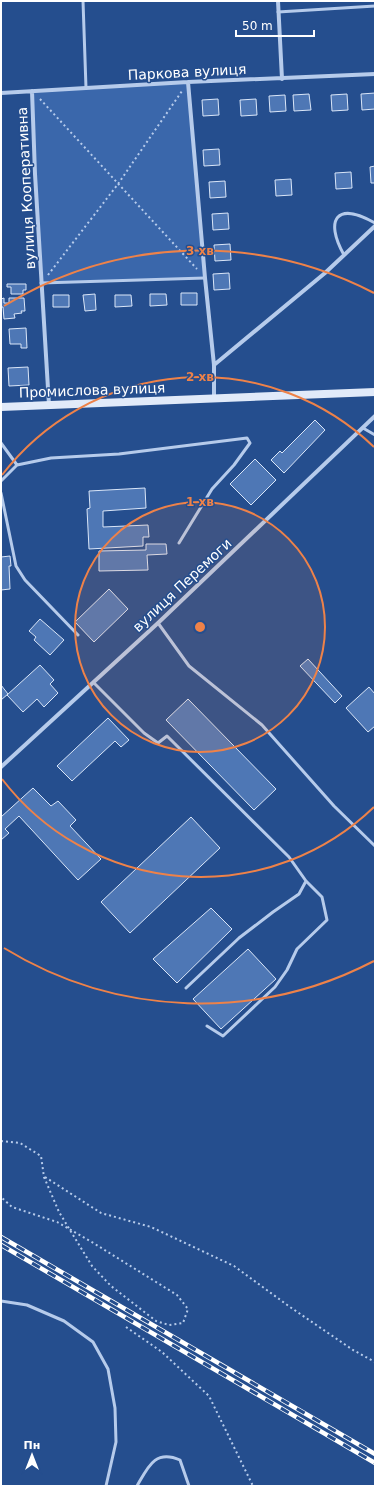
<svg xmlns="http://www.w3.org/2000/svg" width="376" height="1487" font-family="'DejaVu Sans',sans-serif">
	<rect width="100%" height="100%" fill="#254e8e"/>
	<path fill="#3a67ab" d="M188 82 205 278 41 283 32 91Z"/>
	<path fill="#4e77b5" stroke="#dae6f8" d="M375 93V109L362 110 361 94Z
		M309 94 311 110 294 111 293 95Z
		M347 94 348 110 332 111 331 95Z
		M285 95 286 111 270 112 269 96Z
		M218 99 219 115 203 116 202 100Z
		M256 99 257 115 241 116 240 100Z
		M219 149 220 165 204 166 203 150Z
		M375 166V183H371L370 167Z
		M351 172 352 188 336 189 335 173Z
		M291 179 292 195 276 196 275 180Z
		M225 181 226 197 210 198 209 182Z
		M228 213 229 229 213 230 212 214Z
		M230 244 231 260 215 261 214 245Z
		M229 273 230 289 214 290 213 274Z
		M7 284H26V290H23V294H11V287H7Z
		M181 293H197V305H181Z
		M95 294 96 310 85 311 83 295Z
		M150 294H166L167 305 150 306Z
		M53 295H69V307H53Z
		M115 295H131L132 306 115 307Z
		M4 298V303H9V298H24L25 311H21L22 313 14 314 15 318 4 319 3 307H1V299Z
		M26 328 27 348H21V344H10L9 329Z
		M28 367 29 385 9 386 8 368Z
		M315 420 325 430 284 473 271 460 280 451 282 453Z
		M255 459 276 480 251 505 230 484Z
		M145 488 146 508 103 511V527L148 525 149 537H143V546L89 549 87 509 90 508 89 491Z
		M146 544H166L167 554 147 555 148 570 99 571V551L146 550Z
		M10 556 11 566H9L10 589 1 590V557Z
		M109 589 128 609 94 642 75 622Z
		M40 619 64 640 50 655 34 640 36 637 29 631Z
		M308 659 342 696 335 703 300 666Z
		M40 665 54 680 50 684 58 693 44 707 37 699 23 712 7 695Z
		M1 685 8 694 1 700Z
		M369 687 375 694V726L368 732 346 708Z
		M188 699 276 789 254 810 166 720Z
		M108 718 129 740 121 747 115 741 72 781 57 766Z
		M33 788 51 806 58 801 76 820 70 826 101 859 78 880 19 816 5 829 9 833 1 840V817Z
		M191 817 220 848 130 933 101 902Z
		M211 908 232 929 177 983 153 959Z
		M248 949 276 979 221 1029 193 999Z"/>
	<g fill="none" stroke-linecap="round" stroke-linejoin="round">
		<path stroke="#b6cbeb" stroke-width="2" stroke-dasharray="2 3" stroke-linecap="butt" d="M40 99 197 269
			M48 275 118 184 182 91
			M1 1141 20 1143 41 1156 44 1177 59 1212 92 1266 111 1286 156 1321 169 1325 183 1323 188 1309 177 1295 95 1244 57 1222 12 1207 1 1197
			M45 1177 101 1213 151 1227 234 1266 290 1307 353 1350 375 1362
			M126 1327 162 1352 209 1396 253 1486"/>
		<path stroke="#b6cbeb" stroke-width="3" d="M83 1 86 88
			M278 12 375 6
			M344 255C324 219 337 201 375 223
			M41 283 205 278
			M363 428 375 435
			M1 443 17 465
			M1 481 17 465 51 458 119 454 247 438 250 443 234 465 212 489 179 543
			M1 493 16 566 25 580 78 635
			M158 623 189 666 262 725 334 806 375 846
			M94 683 144 733 158 743 167 736 289 857 306 881 322 897 327 920 297 949 287 970 275 987 223 1036 207 1026
			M186 988 239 938 273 912 299 894 306 881
			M1 1301 27 1305 64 1321 93 1342 108 1369 115 1408 116 1442 106 1486
			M137 1486C148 1467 155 1449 180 1460L189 1486"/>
		<path stroke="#b6cbeb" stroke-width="4" d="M278 1 282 79
			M188 82 205 278 214 365V398
			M32 91 35 174 49 405
			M1 93 188 82 375 74
			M214 365 325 273 375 226
			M1 767 158 623 375 416"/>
		<path stroke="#e1eaf9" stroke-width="8" d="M1 407 375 392"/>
		<g stroke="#fff" stroke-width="4.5">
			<path id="rail" d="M1 1237 375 1454
				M1 1245 375 1463"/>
		</g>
		<use href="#rail" stroke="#254e8e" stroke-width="3" stroke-dasharray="9" stroke-linecap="butt"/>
	</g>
	<circle cx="200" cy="627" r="125" fill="#ee8249" fill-opacity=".12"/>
	<g fill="none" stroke="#ee8249" stroke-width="2">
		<circle cx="200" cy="627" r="125"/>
		<path d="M374 807A250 250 0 0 1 2 779M2 475A250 250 0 0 1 374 447"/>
		<path d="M374 961A376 376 0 0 1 4 948M4 306A376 376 0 0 1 374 293"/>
	</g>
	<g text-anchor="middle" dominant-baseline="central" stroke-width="3" stroke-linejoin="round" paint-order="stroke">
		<g font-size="14" fill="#fff" stroke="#254e8e">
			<text transform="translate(187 72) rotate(-3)">Паркова вулиця</text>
			<text transform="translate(26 188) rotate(-93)">вулиця Кооперативна</text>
			<text transform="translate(92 390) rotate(-2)">Промислова вулиця</text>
			<text transform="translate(182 585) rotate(-43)">вулиця Перемоги</text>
		</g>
	</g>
	<circle cx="200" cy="627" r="6" fill="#ee8249" stroke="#254e8e" stroke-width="2"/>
	<g font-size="12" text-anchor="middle" font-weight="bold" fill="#ee8249" stroke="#254e8e" stroke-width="3" stroke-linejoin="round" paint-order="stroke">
		<text x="200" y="255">3 хв</text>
		<text x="200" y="381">2 хв</text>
		<text x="200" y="506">1 хв</text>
	</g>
	<rect width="376" height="1487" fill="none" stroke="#ffffff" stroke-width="4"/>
	<g transform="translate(32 1455)" stroke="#254e8e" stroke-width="3" paint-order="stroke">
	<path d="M0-3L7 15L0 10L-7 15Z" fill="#ffffff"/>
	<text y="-6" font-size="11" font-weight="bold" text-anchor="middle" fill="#ffffff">Пн</text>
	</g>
	<path d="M236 30v6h78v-6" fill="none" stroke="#ffffff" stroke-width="2"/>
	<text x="242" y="30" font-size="12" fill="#ffffff" stroke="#254e8e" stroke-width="3" paint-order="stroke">50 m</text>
</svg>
